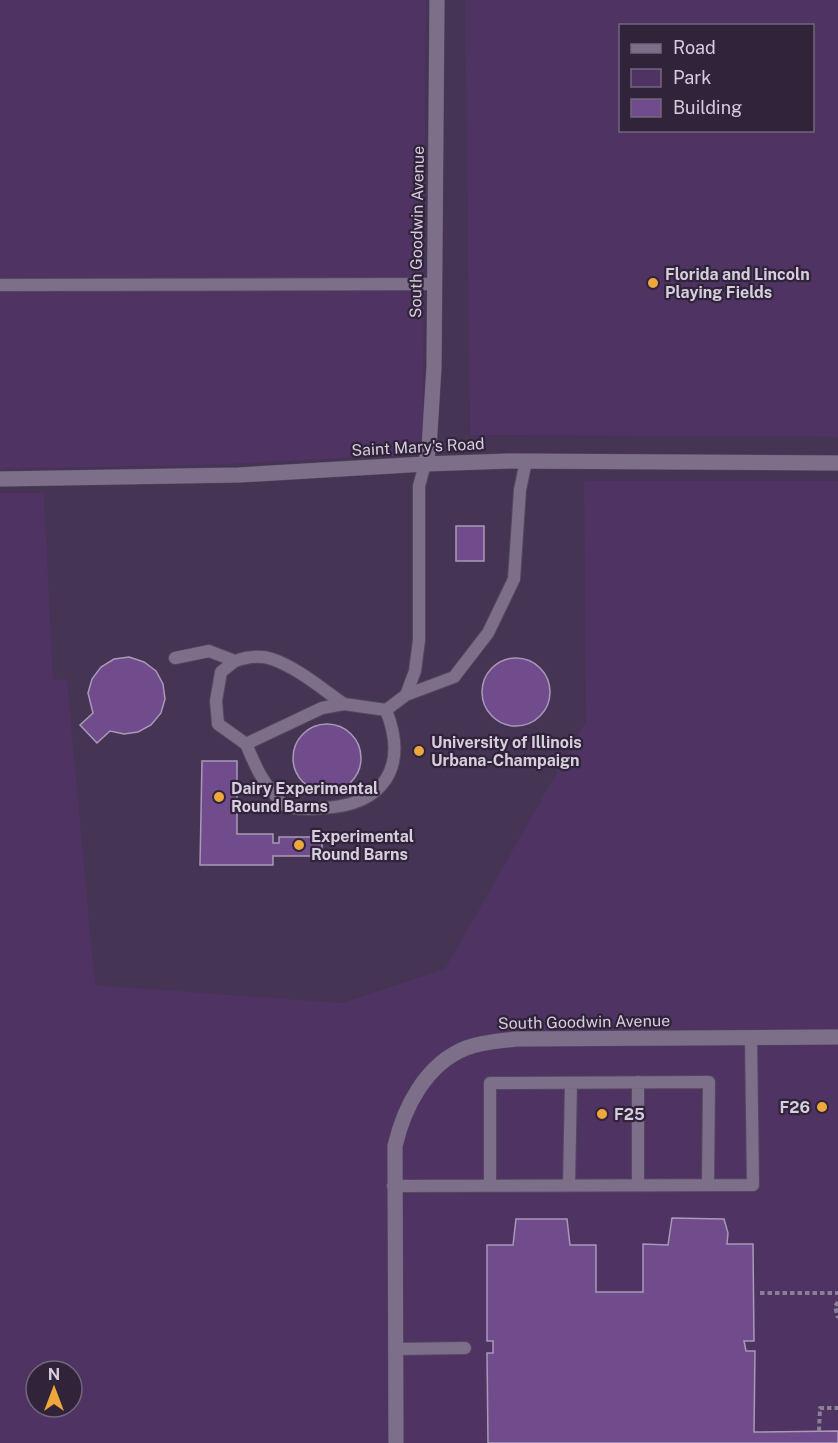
<svg xmlns="http://www.w3.org/2000/svg" width="838" height="1443" font-family="'Public Sans',sans-serif">
	<rect width="100%" height="100%" fill="#3a2d45"/>
	<path fill="#453453" fill-rule="evenodd" d="M0 0H838V1443H0ZM620 26H812V130H620ZM36 1371H72V1407H36Z"/>
	<path fill="#4e3363" fill-rule="evenodd" d="M0 0H426L423 420 420 447 410 455 203 465 0 469Z
		M465 0H838V437L470 435ZM620 26H812V130H620Z
		M584 481H838V1443H0V493H44L53 679 67 680 95 985 342 1003 445 969 586 721ZM36 1371H72V1407H36Z"/>
	<path fill="#714c8d" stroke="#a899b6" stroke-width="1.5" d="M456 526H484V561H456Z
		M129 657 144 662 156 671 163 684 165 699 161 713 151 725 138 732 124 734 110 731 97 743 80 725 93 713 88 693 92 679 101 667 114 659Z
		M482 692a34 34 0 1 1 68 0a34 34 0 1 1-68 0Z
		M293 758a34 34 0 1 1 68 0a34 34 0 1 1-68 0Z
		M202 761H237V834H273V843H279V837H322V856H273V865H200Z
		M672 1218 724 1219 728 1233 727 1244H753L754 1341H744L746 1351H755L754 1432 838 1431V1443H488L487 1353H493V1341H487V1245H513L516 1219H567L570 1245H596V1292H643V1244L668 1245Z"/>
	<g fill="none" stroke-linecap="round" stroke-linejoin="round">
		<g stroke="#53495d" stroke-width="14">
			<path id="service" d="M0 285 435 284
				M175 658 209 651 235 661 221 672 216 701 218 724 246 744 322 708 344 704 386 710 406 695 415 671 419 640V486L425 464
				M235 661C247 657 260 655 272 659 298 668 322 689 344 704
				M406 695 454 677 488 633 514 579 520 490 526 461
				M246 744C255 764 260 779 275 795 278 798 281 803 284 805 294 810 311 809 321 808 383 806 409 768 386 710
				M638 1082V1185
				M569 1185 571 1083
				M393 1186 753 1185 751 1038
				M490 1186V1083L709 1082 708 1185
				M395 1349 465 1348"/>
		</g>
		<g stroke="#53495d" stroke-width="16">
			<path id="minor" d="M425 464 429 448 434 367 437 0
				M396 1443 395 1146C404 1107 426 1064 466 1048 482 1042 500 1041 516 1039L838 1037"/>
		</g>
		<g stroke="#53495d" stroke-width="16">
			<path id="tertiary" d="M0 479 239 475 425 464 509 461 838 463"/>
		</g>
		<path stroke="#8a8093" stroke-width="4" stroke-dasharray="4.5 3" stroke-linecap="butt" d="M760 1293H838
			M838 1302 835 1306 838 1318
			M819 1431 820 1408H838"/>
		<use href="#service" stroke="#7d6f8a" stroke-width="12"/>
		<use href="#minor" stroke="#7d6f8a" stroke-width="15"/>
		<use href="#tertiary" stroke="#7d6f8a" stroke-width="15"/>
	</g>
	<g fill="#eea73d" stroke="#30233a" stroke-width="2">
		<circle cx="653" cy="283" r="6"/>
		<circle cx="419" cy="751" r="6"/>
		<circle cx="219" cy="797" r="6"/>
		<circle cx="299" cy="845" r="6"/>
		<circle cx="822" cy="1107" r="6"/>
		<circle cx="602" cy="1114" r="6"/>
	</g>
	<g text-anchor="middle" dominant-baseline="central" stroke-width="4.5" stroke-linejoin="round" paint-order="stroke">
		<g font-size="16" fill="#d5cedd" stroke="#30233a">
			<text transform="translate(417 232) rotate(-89)">South Goodwin Avenue</text>
			<text transform="translate(418 447) rotate(-3)">Saint Mary's Road</text>
			<text transform="translate(584 1022) rotate(-1)">South Goodwin Avenue</text>
		</g>
		<g font-size="16" font-weight="bold" fill="#d5cedd" stroke="#30233a" text-anchor="start">
			<text x="665" y="274">Florida and Lincoln<tspan x="665" dy="18">Playing Fields</tspan></text>
			<text x="431" y="742">University of Illinois<tspan x="431" dy="18">Urbana-Champaign</tspan></text>
			<text x="231" y="788">Dairy Experimental<tspan x="231" dy="18">Round Barns</tspan></text>
			<text x="311" y="836">Experimental<tspan x="311" dy="18">Round Barns</tspan></text>
			<text x="810" y="1107" text-anchor="end">F26</text>
			<text x="614" y="1114">F25</text>
		</g>
	</g>
	<rect x="619" y="24" width="195" height="108" fill="#30233a" stroke="#72677b" stroke-width="1.5"/>
	<rect x="631" y="44" width="30" height="9" fill="#7d6f8a" stroke="#72677b" stroke-width="1.5"/>
	<text x="673" y="54" font-size="18" fill="#d5cedd">Road</text>
	<rect x="631" y="69" width="30" height="18" fill="#4e3363" stroke="#72677b" stroke-width="1.5"/>
	<text x="673" y="84" font-size="18" fill="#d5cedd">Park</text>
	<rect x="631" y="99" width="30" height="18" fill="#714c8d" stroke="#72677b" stroke-width="1.5"/>
	<text x="673" y="114" font-size="18" fill="#d5cedd">Building</text>
	<g transform="translate(54 1389)"><circle r="28" fill="#30233a" stroke="#72677b" stroke-width="1.5"/>
	<path d="M0-4.5L10 22L0 15L-10 22Z" fill="#eea73d"/>
	<text y="-9" font-size="16" font-weight="bold" text-anchor="middle" fill="#d5cedd">N</text>
	</g>
</svg>
